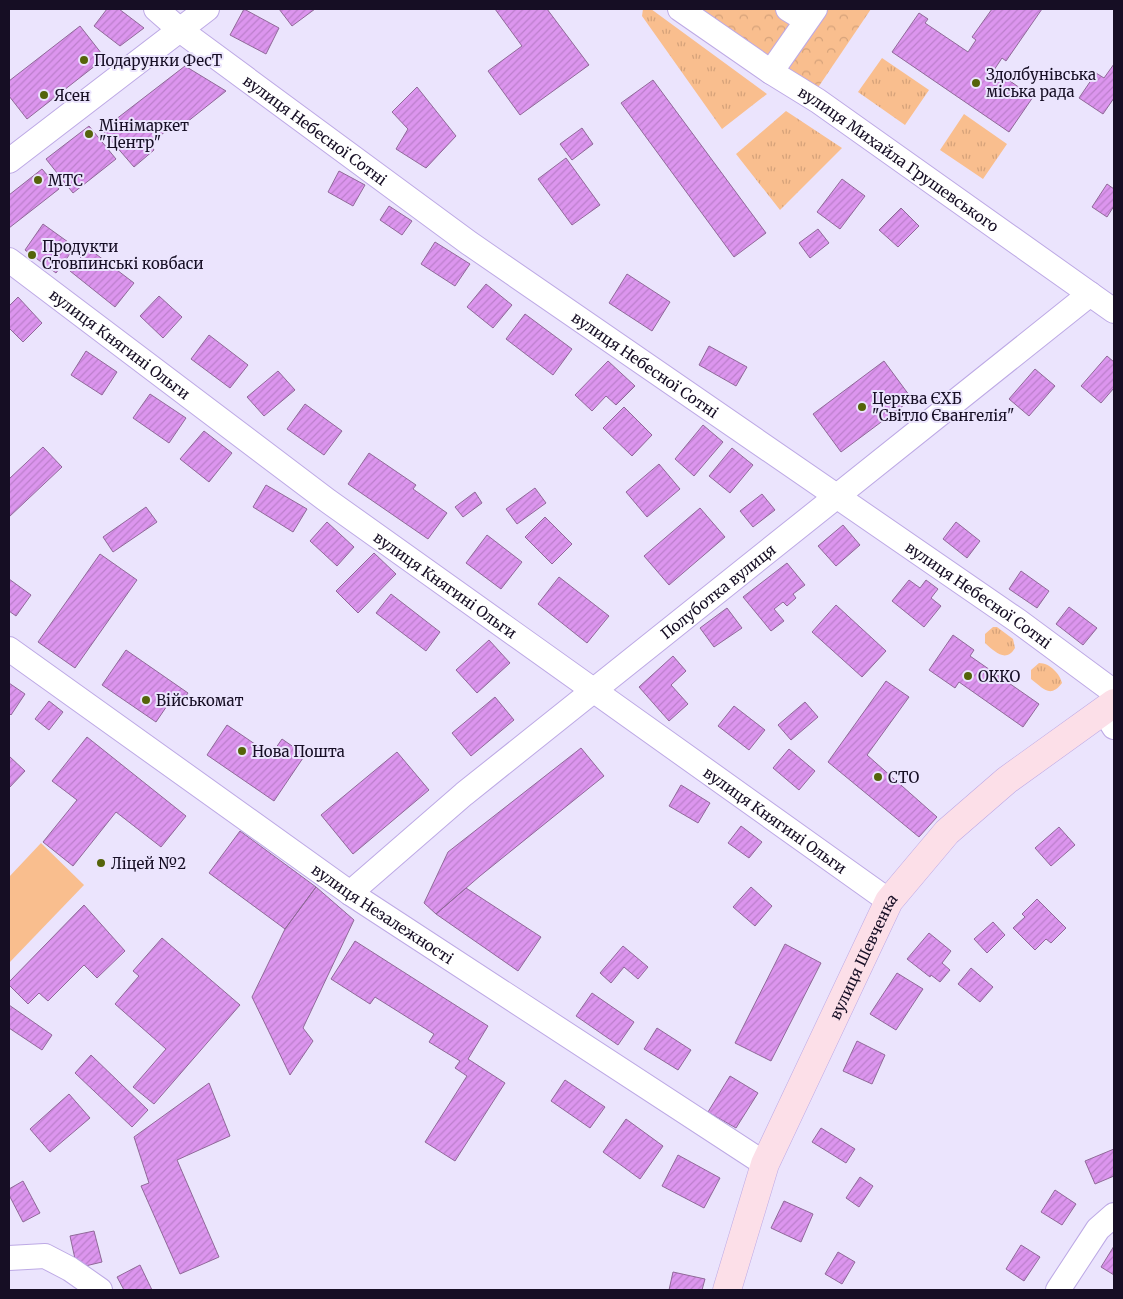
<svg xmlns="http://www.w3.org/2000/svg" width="1123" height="1299" font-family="Merriweather,serif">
	<defs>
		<pattern id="grass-tufts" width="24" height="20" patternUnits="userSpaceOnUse" patternTransform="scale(1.25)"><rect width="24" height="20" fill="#f9be8e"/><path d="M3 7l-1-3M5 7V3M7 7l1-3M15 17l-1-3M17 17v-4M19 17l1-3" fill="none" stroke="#d5a27a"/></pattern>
		<pattern id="park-crowns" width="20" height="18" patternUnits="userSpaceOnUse" patternTransform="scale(1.25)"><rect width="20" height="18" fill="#f9be8e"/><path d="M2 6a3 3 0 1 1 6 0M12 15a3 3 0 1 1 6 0" fill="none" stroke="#d5a27a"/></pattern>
		<pattern id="building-hatch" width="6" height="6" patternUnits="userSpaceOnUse" patternTransform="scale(1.25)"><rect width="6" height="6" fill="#dc95ee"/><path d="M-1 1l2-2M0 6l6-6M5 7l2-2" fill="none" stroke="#bc7fcc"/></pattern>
	</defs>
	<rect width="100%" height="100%" fill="#ebe4fd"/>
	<path fill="url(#grass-tufts)" d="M643 9H651L767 94 722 129 642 16Z
		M882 58 929 90 905 125 858 92Z
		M786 111 842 148 780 210 736 154Z
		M964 114 1007 144 983 179 940 150Z
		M993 627H997L1013 639 1015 648C1006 663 995 652 985 643V634Z
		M1039 663C1050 663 1060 674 1062 683 1050 699 1043 688 1031 679V670Z"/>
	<path fill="url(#park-crowns)" d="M700 9H871L817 89Z"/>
	<path fill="#f9be8e" d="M41 843 84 885 9 963V877Z"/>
	<path fill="url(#building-hatch)" stroke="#906999" d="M107 9H119L144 28 120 46 94 26Z
		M244 9 279 28 266 54 230 35Z
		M279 9H315L292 26Z
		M495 9H547L589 65 520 115 488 71 522 46Z
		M992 9H1042L1006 61 1002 58 994 70 1033 97 1009 132 892 52 919 13 928 19 925 23 968 52 976 40 972 37Z
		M80 26 105 58 27 119 9 96V81Z
		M1114 64V98L1103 114 1079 98 1096 73 1104 78Z
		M185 66 226 91 182 126 178 121 150 144 154 150 134 167 102 130Z
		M653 80 766 233 734 257 621 103Z
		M417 87 456 136 426 168 396 149 408 129 392 112Z
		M89 126 116 159 73 193 46 159Z
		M582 128 593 144 572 160 560 144Z
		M566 158 600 205 572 225 538 179Z
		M42 169 59 189 9 228V195Z
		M339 171 365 185 353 206 328 192Z
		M842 179 865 196 840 229 817 212Z
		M1107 184 1114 189V206L1107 217 1092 207Z
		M389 206 412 221 402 235 380 220Z
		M901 208 919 226 898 247 879 230Z
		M43 224 75 247 56 273 25 250Z
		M818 229 829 243 810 258 799 243Z
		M435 242 470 264 455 286 421 264Z
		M88 248 134 283 115 307 70 271Z
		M627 274 670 302 652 331 609 303Z
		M486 284 512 305 493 328 467 307Z
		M159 296 182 317 163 338 140 316Z
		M18 297 42 323 23 342 9 328V306Z
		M525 314 572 349 553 375 506 339Z
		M209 335 248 365 230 388 191 359Z
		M709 346 747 367 736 386 699 365Z
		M86 351 117 372 102 395 71 375Z
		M1107 356 1114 362V388L1101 403 1081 386Z
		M608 361 635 386 616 405 606 396 592 411 575 395Z
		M884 361 912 399 841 452 813 414Z
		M1035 369 1055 386 1029 416 1009 399Z
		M278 371 295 390 264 416 247 397Z
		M150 394 186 418 169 443 133 418Z
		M305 404 342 431 324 455 287 429Z
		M624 407 652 435 632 456 603 428Z
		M703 425 723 442 694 476 675 459Z
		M204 431 232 453 209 482 180 459Z
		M43 447 62 467 9 517V479Z
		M732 448 753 465 730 493 709 476Z
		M369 453 416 485 413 489 447 513 428 539 348 484Z
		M659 464 680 489 647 517 626 492Z
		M266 485 307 509 293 532 253 507Z
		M535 488 546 503 517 524 506 509Z
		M475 492 482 503 463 517 455 507Z
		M762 494 775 510 753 527 740 511Z
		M146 507 157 522 113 552 103 537Z
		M700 508 725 537 669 585 644 556Z
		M545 517 572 544 552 564 525 537Z
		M327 522 354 547 337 566 310 541Z
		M956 522 980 541 967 558 943 539Z
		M843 525 860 545 836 566 818 546Z
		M487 535 522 562 501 589 466 563Z
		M374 553 396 574 358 613 336 591Z
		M100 554 137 580 75 668 38 642Z
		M787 563 805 585 793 594 796 598 787 606 783 602 774 609 784 621 771 631 743 597Z
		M1021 571 1049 591 1037 608 1009 589Z
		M559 577 609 616 587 643 538 604Z
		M9 579 31 595 16 616 9 611Z
		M909 580 920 588 926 580 938 589 931 598 941 606 924 627 892 601Z
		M391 594 440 632 426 651 376 613Z
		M836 605 886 651 862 677 812 632Z
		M1069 607 1097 628 1083 645 1056 624Z
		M727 608 742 628 714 647 700 628Z
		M953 635 974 650 970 656 1039 704 1023 727 959 682 955 688 929 670Z
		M489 640 510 663 477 693 456 670Z
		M126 650 188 693 181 703 173 697 156 722 102 685Z
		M673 656 686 671 671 685 688 704 669 721 639 687Z
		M886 681 909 697 867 755 937 817 919 837 828 762Z
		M9 683 25 694 11 715 9 713Z
		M495 697 514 720 471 756 452 733Z
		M49 701 63 712 49 730 35 719Z
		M805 702 818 717 791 740 778 725Z
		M734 706 765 730 749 750 718 726Z
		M227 725 271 755 282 739 305 755 274 801 207 755Z
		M87 737 186 816 161 847 116 812 73 866 43 842 77 800 52 781Z
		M581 748 604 776 480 876 436 914 424 903 448 852Z
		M789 749 815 771 799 790 773 768Z
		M397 752 429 790 353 854 321 815Z
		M9 756 25 771 9 788Z
		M681 785 710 803 698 823 669 806Z
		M741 826 762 842 749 858 728 843Z
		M1059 827 1075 845 1051 866 1035 848Z
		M240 831 316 887 285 929 209 873Z
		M316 887 354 920 303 1028 313 1041 290 1075 252 997 285 929Z
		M751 887 772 906 755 926 733 907Z
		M466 888 541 937 518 971 436 914Z
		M1037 899 1066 928 1051 943 1046 939 1035 950 1013 928 1025 917 1022 914Z
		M84 905 125 951 97 978 84 965 48 1001 39 993 28 1004 9 985V982Z
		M993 922 1005 935 987 953 974 939Z
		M929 933 951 951 942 963 950 970 940 982 931 975 930 977 907 959Z
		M162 938 240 1005 154 1104 133 1087 166 1049 115 1004 139 976 133 971Z
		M355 941 488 1026 468 1059 505 1083 455 1161 425 1142 467 1076 455 1068 460 1061 429 1042 434 1034 375 997 370 1004 331 979Z
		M785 944 821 963 771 1061 735 1043Z
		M623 946 648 967 638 979 624 967 611 983 600 973Z
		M971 968 993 987 980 1002 958 984Z
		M897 973 923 989 896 1030 870 1014Z
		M592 993 634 1022 618 1045 576 1016Z
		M9 1005 52 1035 42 1050 9 1028Z
		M657 1028 691 1050 678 1070 644 1049Z
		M857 1041 885 1055 872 1084 843 1071Z
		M91 1055 148 1110 132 1127 75 1073Z
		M730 1076 758 1093 736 1128 708 1112Z
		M565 1080 605 1107 590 1128 551 1101Z
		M209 1083 230 1136 177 1160 219 1257 180 1274 141 1186 149 1183 134 1137Z
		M69 1094 90 1118 50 1152 30 1129Z
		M626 1119 663 1146 640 1179 603 1152Z
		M821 1128 855 1149 846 1163 812 1142Z
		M1114 1149V1176L1095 1184 1085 1161Z
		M678 1155 720 1178 704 1208 662 1186Z
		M860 1177 873 1186 859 1207 846 1198Z
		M23 1181 40 1213 23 1222 9 1195V1189Z
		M1055 1190 1076 1204 1062 1225 1041 1212Z
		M784 1201 813 1214 801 1242 771 1228Z
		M94 1231 102 1262 77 1268 70 1236Z
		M1021 1245 1040 1257 1024 1281 1006 1269Z
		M1114 1246V1275L1101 1267Z
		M838 1252 855 1262 842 1284 825 1274Z
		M140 1265 152 1290H124L117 1277Z
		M673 1272 705 1279 702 1290H669Z"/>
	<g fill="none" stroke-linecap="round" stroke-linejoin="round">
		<g stroke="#bda9e5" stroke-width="26">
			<g id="street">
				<path id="s1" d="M156 9 180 30 469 243 1018 621 1114 692"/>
				<path id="s2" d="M680 9 771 72 818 101 1114 311"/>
				<path d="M788 9 806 20"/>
				<path d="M771 72 815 9"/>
				<path d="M9 161 207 9"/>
				<path id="s3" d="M9 260 328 501 889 901"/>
				<path id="s4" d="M9 649 350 893 765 1164"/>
				<path d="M1104 711 1114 727"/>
				<path id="s5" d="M350 893 464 794 1090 294"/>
				<path d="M9 1258 45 1256 70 1269 100 1290"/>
				<path d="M1058 1290 1098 1229 1114 1215"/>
			</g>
		</g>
		<g stroke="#bda9e5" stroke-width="29">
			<g id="secondary">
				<path id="s6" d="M727 1290 765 1164 889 901 947 832 1007 780 1114 703"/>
			</g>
		</g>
		<use href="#street" stroke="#fff" stroke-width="24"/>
		<use href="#secondary" stroke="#fcdfe8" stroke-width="28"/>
	</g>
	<g fill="#55640a" stroke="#ebe4fd" stroke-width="2">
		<circle cx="84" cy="60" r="5"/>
		<circle cx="976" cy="83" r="5"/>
		<circle cx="44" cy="95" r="5"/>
		<circle cx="89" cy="134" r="5"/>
		<circle cx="38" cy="180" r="5"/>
		<circle cx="32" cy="255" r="5"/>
		<circle cx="862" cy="407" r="5"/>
		<circle cx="968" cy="676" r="5"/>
		<circle cx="146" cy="700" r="5"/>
		<circle cx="242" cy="751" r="5"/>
		<circle cx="878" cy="777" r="5"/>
		<circle cx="101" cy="863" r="5"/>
	</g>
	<g text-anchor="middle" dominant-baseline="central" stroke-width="4" stroke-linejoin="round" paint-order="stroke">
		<g font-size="15" fill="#160e24" stroke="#ebe4fd" text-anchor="start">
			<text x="94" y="60">Подарунки ФесТ</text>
			<text x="986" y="74">Здолбунівська<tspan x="986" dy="17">міська рада</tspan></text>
			<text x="54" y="95">Ясен</text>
			<text x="99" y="125">Мінімаркет<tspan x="99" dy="17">"Центр"</tspan></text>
			<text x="48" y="180">MTC</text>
			<text x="42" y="246">Продукти<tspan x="42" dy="17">Стовпинські ковбаси</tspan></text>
			<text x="872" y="398">Церква ЄХБ<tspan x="872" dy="17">"Світло Євангелія"</tspan></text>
			<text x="978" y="676">ОККО</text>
			<text x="156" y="700">Вiйськомат</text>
			<text x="252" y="751">Нова Пошта</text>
			<text x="888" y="777">СТО</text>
			<text x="111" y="863">Ліцей №2</text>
		</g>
		<g font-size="15" fill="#160e24" stroke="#ebe4fd">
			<text stroke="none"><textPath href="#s1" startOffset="200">вулиця Небесної Сотні</textPath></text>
			<text stroke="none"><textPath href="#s2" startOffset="265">вулиця Михайла Грушевського</textPath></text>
			<text stroke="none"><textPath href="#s3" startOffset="139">вулиця Княгині Ольги</textPath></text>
			<text stroke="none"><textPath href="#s1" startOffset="605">вулиця Небесної Сотні</textPath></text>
			<text stroke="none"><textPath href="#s3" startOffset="544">вулиця Княгині Ольги</textPath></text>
			<text stroke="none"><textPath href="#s5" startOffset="476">Полуботка вулиця</textPath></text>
			<text stroke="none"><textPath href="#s1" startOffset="1010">вулиця Небесної Сотні</textPath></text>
			<text stroke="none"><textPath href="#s3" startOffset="949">вулиця Княгині Ольги</textPath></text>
			<text stroke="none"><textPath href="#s4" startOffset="458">вулиця Незалежності</textPath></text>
			<text stroke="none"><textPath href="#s6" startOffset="361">вулиця Шевченка</textPath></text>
		</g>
	</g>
	<rect width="1123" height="1299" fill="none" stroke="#160e24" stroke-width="20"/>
</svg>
